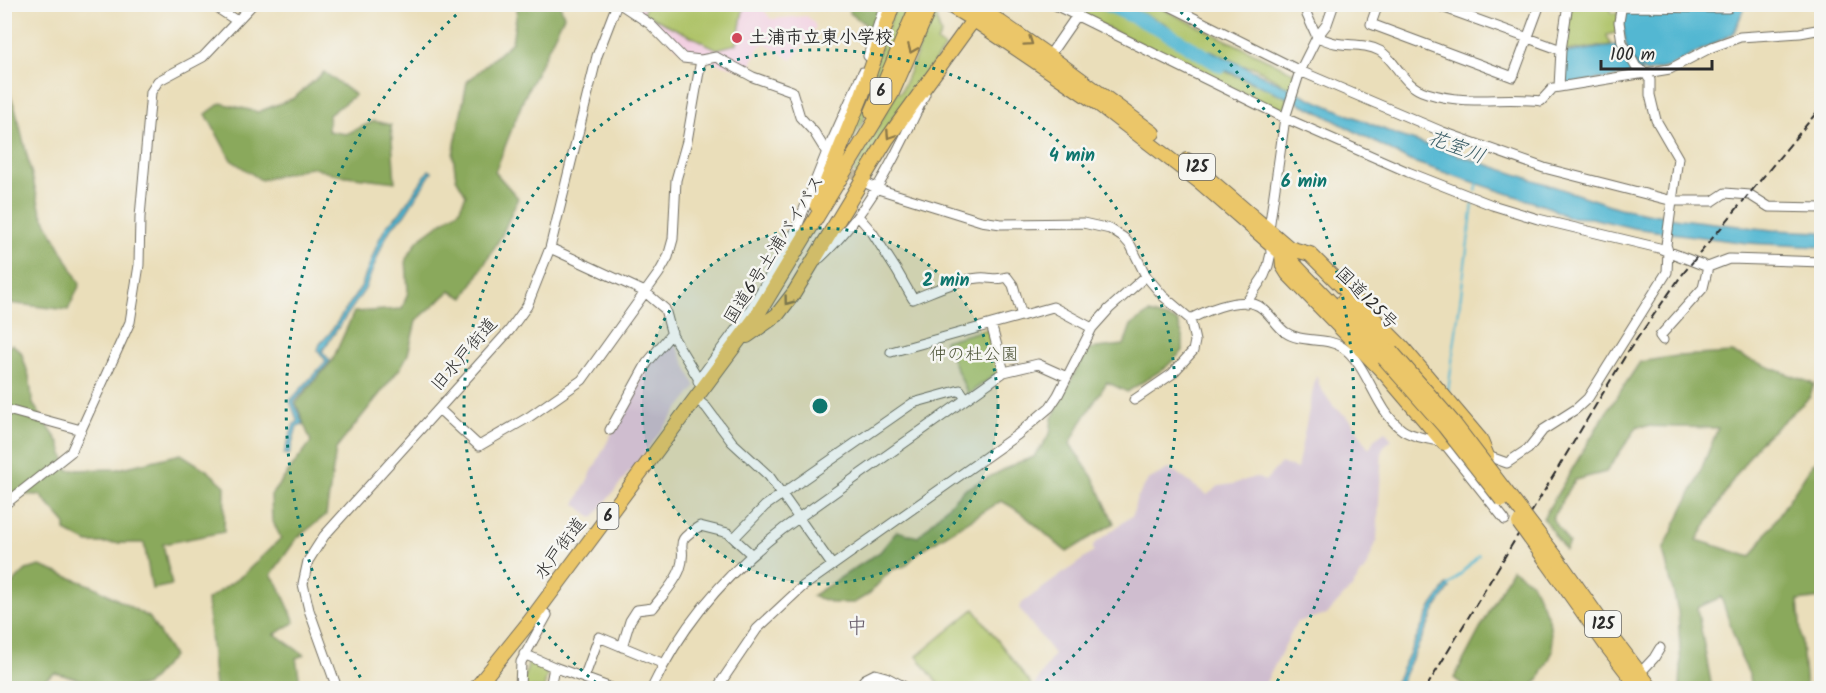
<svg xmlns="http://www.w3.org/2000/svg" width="1826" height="693" font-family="Kalam,'Klee One',sans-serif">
	<rect width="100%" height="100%" fill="#f6f6f2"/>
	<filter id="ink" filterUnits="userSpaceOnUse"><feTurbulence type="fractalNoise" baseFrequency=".0167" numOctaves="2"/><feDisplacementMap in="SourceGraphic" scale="12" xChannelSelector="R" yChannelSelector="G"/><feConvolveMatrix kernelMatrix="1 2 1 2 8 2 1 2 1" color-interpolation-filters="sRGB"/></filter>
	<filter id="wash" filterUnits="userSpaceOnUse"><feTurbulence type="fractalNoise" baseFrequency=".008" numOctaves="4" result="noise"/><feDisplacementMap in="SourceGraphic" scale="24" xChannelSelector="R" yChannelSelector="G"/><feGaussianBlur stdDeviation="1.35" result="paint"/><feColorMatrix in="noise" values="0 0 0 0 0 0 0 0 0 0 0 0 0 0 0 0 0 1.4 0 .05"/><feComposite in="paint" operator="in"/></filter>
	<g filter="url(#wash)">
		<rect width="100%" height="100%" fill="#eadeba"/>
		<path fill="#f2cfe1" d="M630 5H764L762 8 771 19 806 16 813 21 816 27 792 60 765 43 759 47 748 71 685 55Z"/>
		<path fill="#cfbdcf" d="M672 336 696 387 593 518 575 504 649 362Z
			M1316 375 1320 387 1333 406 1351 420 1369 449 1375 438 1385 431 1392 440 1385 445 1382 450 1377 540 1367 566 1353 586 1327 614 1297 622 1263 688H1033L1054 654 1019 608 1022 603 1093 552V545L1133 515 1136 500 1148 480 1170 468 1207 495 1219 486 1233 484 1255 477 1265 481 1281 463 1297 469Z"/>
		<path fill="#aec367" stroke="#6c7749" stroke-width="1.5" d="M646 5H744L737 44 717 49 643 13Z
			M896 5H913L862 123 850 146 846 144Z
			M1060 5H1093L1160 35 1217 68 1255 84 1258 81 1276 91 1273 93 1283 95 1288 100 1284 113Z
			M1123 5H1154L1297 74 1292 90 1282 87 1280 82 1254 67 1226 64 1185 40 1166 24Z
			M1571 5 1611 6V13H1618L1619 32 1607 35 1608 39 1612 45 1564 51Z
			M936 8 937 21 941 35 937 42 945 48 897 112 859 176 853 172 896 93 901 92Z
			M988 329 1000 371 968 394 944 341Z
			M974 609 1031 684 1028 688H941L917 656Z
			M529 661 548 669 544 688H524V680Z"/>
		<path fill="#8aa95c" stroke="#5a6a44" stroke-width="1.5" d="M518 5H560L564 16 524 98 495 172 518 198 502 235 464 298 450 291 416 321 408 354 401 367 336 449 326 515 297 538 271 575 278 584 295 622 275 634 304 655 296 658 301 688H215L207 600 244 574 281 538 272 520 271 495 311 442 296 403 332 361 354 312 402 309 408 292 406 259 418 240 459 210 466 195 456 178 453 155 467 82 512 42Z
			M848 5H881L872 33 867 31 866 25 850 13Z
			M324 72 355 95 329 115 328 131 346 134 374 121 391 125 395 182 338 175 311 167 261 180 231 160 206 114 221 103 258 112 294 98Z
			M4 78 16 111 41 212 80 284 68 310 8 303 5 305Z
			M1149 313 1177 321 1183 337V351L1165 368 1127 392 1107 382 1080 424 1070 444 1094 479 1114 523 1067 552C1046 536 1025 512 1001 501L920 551 905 566 891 570 869 594 854 603H834L812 596 880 552 897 531 918 537 963 490 1017 463 1034 457 1050 434 1052 418 1087 349 1124 345 1131 325Z
			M12 344 21 352 29 376 33 404 60 444 68 470 118 469 181 454 208 471 225 486 224 532 163 544 172 585 152 589 144 543H88L65 531V523L40 495 5 494V354L6 350Z
			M1732 353 1814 384 1810 397 1758 444 1733 480 1697 540 1751 557 1811 466 1821 456V598L1798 601 1806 688H1750L1749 674 1742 660 1721 597 1697 608 1712 688H1680L1681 667 1678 611 1663 550 1694 487 1718 428 1638 426 1606 472 1575 480 1552 518 1569 543 1565 550 1543 518 1602 419 1640 362 1677 356Z
			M40 566 95 587 150 618 173 656 146 686 113 688 55 673 39 683 40 688H5V591L26 570Z
			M1512 569 1532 583 1549 619 1553 651 1539 679 1531 688H1467L1454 678Z"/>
		<path fill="#53b7d2" stroke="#3f717e" stroke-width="1.5" d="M1738 5H1745L1734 33 1669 67 1646 72C1623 58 1623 33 1623 8L1728 10Z
			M1621 43 1642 73 1561 85 1565 53 1613 46Z
			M1210 50 1314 100 1397 135 1619 208 1680 219 1772 230 1821 232V247L1747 243 1633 228 1591 218 1567 217 1551 208 1410 161 1313 109 1202 60Z
			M429 170 432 172 404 215 391 228 383 243 365 289 322 351 330 361 294 402 303 424 297 426 289 455 284 454 294 424 298 422 290 401 326 361 318 350 320 344 330 333 361 287 379 240 387 225 400 213Z
			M1447 585 1450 588 1436 608 1398 688H1393L1432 606Z"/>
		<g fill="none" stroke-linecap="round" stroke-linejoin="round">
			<path stroke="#53b7d2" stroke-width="2" d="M1476 191 1478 182
				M1448 392 1473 204
				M1448 587 1479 555"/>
			<path stroke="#53b7d2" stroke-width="14" d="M1106 4 1162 30 1221 66"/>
		</g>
	</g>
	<g filter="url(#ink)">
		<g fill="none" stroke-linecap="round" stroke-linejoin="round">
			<path stroke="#c4ba9d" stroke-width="9" stroke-dasharray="9 4.5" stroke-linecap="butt" d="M842 165 866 183"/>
			<g stroke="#6e6a5d" stroke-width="11">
				<path id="minor" d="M211 4 237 21
					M620 4 650 24 683 58 701 60 716 57 753 77 792 91 800 117 814 132 829 156
					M1053 4 1285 118 1408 172 1492 205 1538 219 1659 248 1708 267
					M1166 4 1300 71 1443 132 1544 168 1673 201H1713L1725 193 1750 195 1769 207 1822 208
					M1305 4 1307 15 1317 37C1323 39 1329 42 1335 43 1350 46 1365 43 1380 51 1397 61 1402 86 1427 93 1469 106 1500 96 1541 101L1553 88 1670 69 1712 47 1740 37 1800 33 1822 29
					M1378 4 1371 24 1513 77 1540 4
					M1434 4 1561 50 1559 87
					M1622 7 1728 8 1729 4
					M1561 50 1568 4
					M868 56 885 4
					M1049 56 1078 14
					M866 183 878 189 981 221 1001 224 1083 223 1110 229 1124 238 1131 246 1146 276 1163 296 1190 319 1195 341 1193 351 1172 374 1134 400
					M858 216 872 232 897 271 913 299C934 291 956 280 979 278 991 277 995 281 1007 277L1013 285 1022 316
					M550 248 645 292 665 309 672 335 701 383
					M820 258C871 210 896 156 925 94
					M1246 303 1264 276 1268 266 1271 253 1269 229 1285 118 1300 71 1317 37 1327 24 1334 4
					M1190 319C1208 310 1245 293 1263 309 1271 315 1277 326 1285 332 1302 344 1325 336 1342 347 1367 363 1375 408 1400 428 1410 437 1431 439 1443 442
					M991 324 1004 372
					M1663 340 1660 336 1703 288 1708 267 1729 259 1822 262
					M891 352 1053 307 1092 328
					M698 381 748 313 793 237 826 154 863 72
					M696 399 706 407 732 442 769 476 832 565
					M4 409 81 430
					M439 409 479 446 529 417 582 380 659 273 668 257 673 239 676 180 687 141 701 60
					M610 430 647 363 672 333
					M1444 443 1505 520
					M1482 454 1507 463 1528 449 1543 430 1576 409 1588 398 1667 272 1668 251 1666 245 1678 158 1656 120 1650 95V80L1646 74 1636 67 1622 42 1619 22 1622 4
					M4 505 71 452 130 322 139 265 140 217 151 92 158 81 203 57 253 4
					M735 537 765 506 913 403 960 390 966 399
					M622 647 630 621 637 610 653 608C662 596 675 583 680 569 689 543 669 545 700 526L728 533 751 554
					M524 654 554 667
					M1640 673 1654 658 1660 648
					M584 678 599 637 664 664
					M337 688 309 610 303 584 308 561 324 536 509 331 527 306 550 248 597 56 617 4
					M520 688 521 662 547 615 539 609
					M550 688 554 667 611 688
					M652 688C682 624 726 573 783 529L1004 372 1038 364 1067 377
					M717 688 757 629 802 587 1017 435 1050 407 1058 395 1092 328 1109 309 1146 276
					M857 688 865 679 875 674 886 677 907 688
					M1623 688 1632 680"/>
			</g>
			<g stroke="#6e6a5d" stroke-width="16">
				<path id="highway" d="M947 4 974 20 1097 103 1201 183 1293 263 1384 358
					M974 4 1049 56 1153 133
					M872 112 918 4
					M1187 160 1288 247
					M817 206 862 95 893 4
					M1289 248 1310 254 1403 348 1480 439 1487 456
					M1282 255 1283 266 1288 274 1386 375 1444 443
					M1343 301 1391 351
					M747 336 777 315 794 293 887 139 979 12
					M1556 557 1613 638 1651 688
					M1548 563 1606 645 1639 688
					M476 688 530 621 756 317 892 93 931 4"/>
			</g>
			<use href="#minor" stroke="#fff" stroke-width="9"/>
			<use href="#highway" stroke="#ebc669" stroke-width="14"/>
			<path stroke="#2b2b2b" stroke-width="2" stroke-dasharray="9 4.5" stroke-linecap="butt" d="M1426 688 1627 353 1681 276 1822 106"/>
			<g stroke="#6e6a5d" stroke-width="16" stroke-linecap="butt">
				<path id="highway-bridge" d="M1391 351 1452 421 1556 557
					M1384 358 1444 426 1502 500
					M1519 523 1548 563"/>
			</g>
			<use href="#highway-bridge" stroke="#ebc669" stroke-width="14"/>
		</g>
		<defs><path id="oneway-chevron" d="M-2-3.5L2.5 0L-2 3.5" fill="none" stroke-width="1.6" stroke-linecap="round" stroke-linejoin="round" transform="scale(1.5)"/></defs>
		<g stroke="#8b784a">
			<use href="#oneway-chevron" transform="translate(1029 42) rotate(35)"/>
			<use href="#oneway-chevron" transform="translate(912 49) rotate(113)"/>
			<use href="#oneway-chevron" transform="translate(890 135) rotate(123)"/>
			<use href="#oneway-chevron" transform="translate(788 301) rotate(127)"/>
		</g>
	</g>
	<circle cx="820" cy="406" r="178" fill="#0f766e" fill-opacity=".12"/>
	<g fill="none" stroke="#0f766e" stroke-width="3" stroke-dasharray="3 6">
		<circle cx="820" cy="406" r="178"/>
		<path d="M603 688A356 356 0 1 1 1037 688"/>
		<path d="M365 685A534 534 0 0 1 466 6M1174 6A534 534 0 0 1 1275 685"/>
	</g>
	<circle fill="#d1495b" stroke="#f6f6f2" stroke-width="2" cx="737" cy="38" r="6"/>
	<g text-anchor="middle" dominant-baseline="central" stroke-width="5" stroke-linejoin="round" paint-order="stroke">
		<g fill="#f6f6f2" stroke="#686867" stroke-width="1.5">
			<rect x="870.5" y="78" width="21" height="26" rx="4.5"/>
			<rect x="1179" y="154" width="36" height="26" rx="4.5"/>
			<rect x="597.5" y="503" width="21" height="26" rx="4.5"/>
			<rect x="1585" y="611" width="36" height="26" rx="4.5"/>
		</g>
		<g font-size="16" font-weight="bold" fill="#2b2b2b">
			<text x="881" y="91">6</text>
			<text x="1197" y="167">125</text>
			<text x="608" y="516">6</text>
			<text x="1603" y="624">125</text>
		</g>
		<g font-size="18" font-weight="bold" fill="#2b2b2b" stroke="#f6f6f2" text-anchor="start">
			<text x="749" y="38">土浦市立東小学校</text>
		</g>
		<g font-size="18" fill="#2b2b2b" stroke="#f6f6f2">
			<text transform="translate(775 250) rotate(-58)">国道6号土浦バイパス</text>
			<text transform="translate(1366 299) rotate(45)">国道125号</text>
			<text transform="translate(465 355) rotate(-49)">旧水戸街道</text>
			<text transform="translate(561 549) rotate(-53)">水戸街道</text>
		</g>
		<g font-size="18" fill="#52593d" stroke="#f6f6f2">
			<text x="974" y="355">仲の杜公園</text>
		</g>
		<g font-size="20" font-style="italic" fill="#395c65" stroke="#f6f6f2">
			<text transform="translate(1456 148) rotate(21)">花室川</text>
		</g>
		<g font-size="21" fill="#665b6a" stroke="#f6f6f2">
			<text x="857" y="627">中</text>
		</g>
	</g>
	<circle cx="820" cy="406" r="9" fill="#0f766e" stroke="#f6f6f2" stroke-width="3"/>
	<g font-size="18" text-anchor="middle" font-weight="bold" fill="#0f766e" stroke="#f6f6f2" stroke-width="5" stroke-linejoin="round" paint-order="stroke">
		<text x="1072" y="161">4 min</text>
		<text x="1304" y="187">6 min</text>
		<text x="946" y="286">2 min</text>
	</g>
	<rect width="1826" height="693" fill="none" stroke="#f6f6f2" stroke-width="24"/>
	<path d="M1601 60v9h111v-9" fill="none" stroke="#2b2b2b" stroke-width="3"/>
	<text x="1610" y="60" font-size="18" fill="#2b2b2b" stroke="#f6f6f2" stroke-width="4.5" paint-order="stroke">100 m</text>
</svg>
